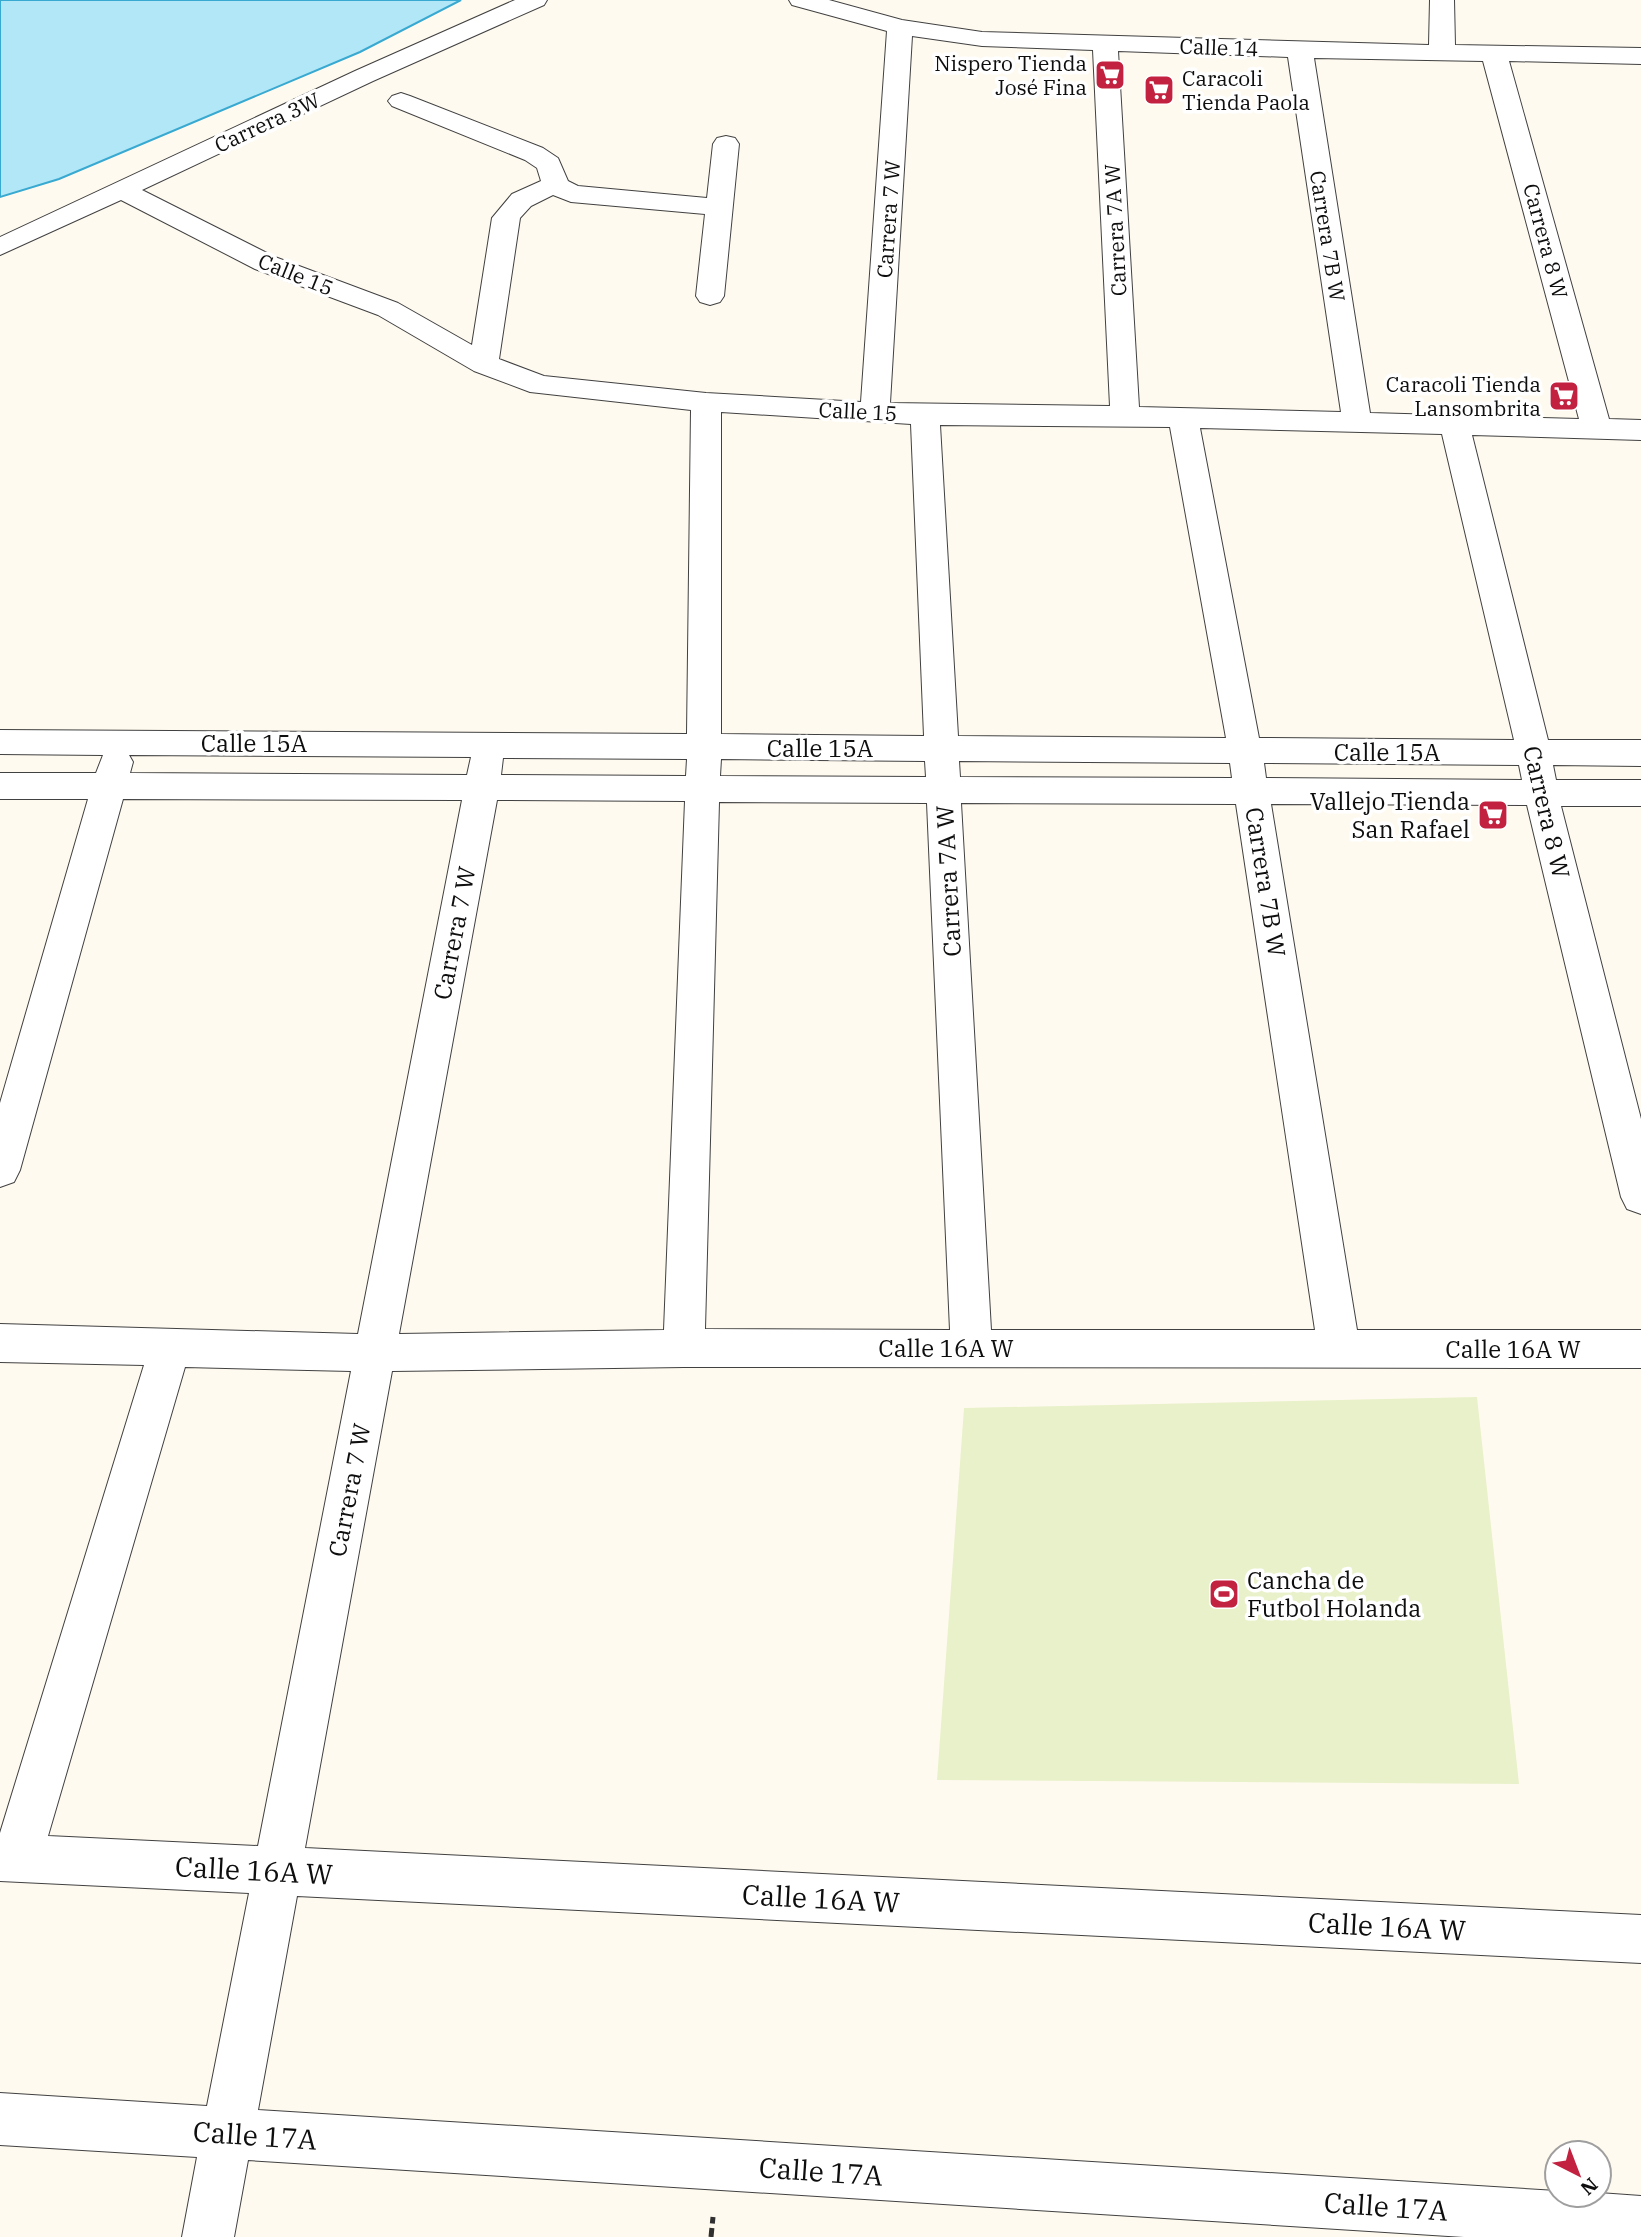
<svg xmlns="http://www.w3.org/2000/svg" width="1641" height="2237" font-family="'IBM Plex Serif',serif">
	<rect width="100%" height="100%" fill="#fffaef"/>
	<path fill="#e9f1ca" d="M1477 1397 1519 1784 937 1780 964 1408Z"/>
	<path fill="#b2e7f8" stroke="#38a9d0" stroke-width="2" d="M0 0H461L360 52 59 179 0 197Z"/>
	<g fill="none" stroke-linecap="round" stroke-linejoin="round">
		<g stroke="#414141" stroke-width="2">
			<path id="minor" d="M515 0H547L544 5 373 81 142 190 275 257 398 303 472 345 492 218 512 194 541 181 537 168 525 160 392 106 388 101 392 96 401 93 410 96 543 148 558 158 568 181 578 186 707 198 713 144 717 138 726 136 735 138 739 144 724 296 720 302 710 305 700 302 696 296 705 214 571 202 553 195 531 206 520 218 499 359 544 376 706 393 861 402 887 31 792 5 789 0H829L902 20 982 32 1429 45 1430 0H1454L1455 45 1641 48V64L1509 61 1609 419 1641 420V440L1472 435 1548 740H1641V766L1553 765 1556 780H1641V806H1561L1641 1119V1214L1627 1209 1621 1197 1527 805 1271 804 1357 1330H1641V1368L684 1367 392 1371 305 1848 1641 1915V1963L297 1896 258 2110 1557 2191V2195L1599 2193 1641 2196V2237H1464L248 2160 234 2237H182L197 2157 0 2145V2093L207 2106 249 1893 0 1881V1833L144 1365 0 1362V1324L358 1334 462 800 123 799 20 1170 14 1182 0 1187V1103L88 799H0V773H96L103 755 0 754V730L687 734 691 410 530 392 474 371 378 315 255 269 121 200 0 255V237L355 71ZM912 36 982 46 1093 50 1110 406 890 403ZM1118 51 1288 57 1341 412 1139 407ZM1314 58 1483 61 1579 419 1370 413ZM721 412 911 424 924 736 721 734ZM940 425 1170 427 1226 738 958 736ZM1200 428 1442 434 1514 740 1259 738ZM129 755 471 757 467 775 130 773 133 762ZM503 758 687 759 686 776 501 775ZM721 759 925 761 926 777 720 776ZM959 761 1230 763 1232 778 960 777ZM1264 763 1519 765 1522 780 1266 778ZM497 800 685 801 664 1330 399 1334ZM719 802 927 803 950 1330 705 1329ZM961 803 1236 804 1315 1330H991ZM185 1367 351 1371 258 1846 48 1836Z"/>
		</g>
		<path stroke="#303030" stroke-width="5" stroke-dasharray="9 4.5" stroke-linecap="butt" d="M711 2237 713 2217"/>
		<use href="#minor" fill="#fff" fill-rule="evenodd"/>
	</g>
	<defs>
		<g id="supermarket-square" transform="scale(1.575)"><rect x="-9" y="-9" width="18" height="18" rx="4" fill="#c22240" stroke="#fff"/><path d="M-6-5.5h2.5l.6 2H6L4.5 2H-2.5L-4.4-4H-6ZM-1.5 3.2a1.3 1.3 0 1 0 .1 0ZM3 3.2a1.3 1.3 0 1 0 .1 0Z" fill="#fff"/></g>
		<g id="stadium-square" transform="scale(1.575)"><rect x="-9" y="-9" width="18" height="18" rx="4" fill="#c22240" stroke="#fff"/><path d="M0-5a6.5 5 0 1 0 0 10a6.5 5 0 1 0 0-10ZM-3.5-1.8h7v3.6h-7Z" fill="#fff"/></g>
	</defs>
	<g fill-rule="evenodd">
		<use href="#supermarket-square" x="1110" y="75"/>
		<use href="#supermarket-square" x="1159" y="90"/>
		<use href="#supermarket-square" x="1564" y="396"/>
		<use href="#supermarket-square" x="1493" y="815"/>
		<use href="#stadium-square" x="1224" y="1594"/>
	</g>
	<g text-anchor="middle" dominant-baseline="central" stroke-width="7" stroke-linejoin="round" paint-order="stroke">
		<g font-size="21" fill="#0e0e0e" stroke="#fff">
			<text transform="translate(1219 47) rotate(2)">Calle 14</text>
			<text transform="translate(267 122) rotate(-25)">Carrera 3W</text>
			<text transform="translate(888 219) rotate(-86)">Carrera 7 W</text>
			<text transform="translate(1115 230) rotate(-93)">Carrera 7A W</text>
			<text transform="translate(1328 236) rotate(81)">Carrera 7B W</text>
			<text transform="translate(1546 241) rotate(75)">Carrera 8 W</text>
			<text transform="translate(296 274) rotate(22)">Calle 15</text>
			<text transform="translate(858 411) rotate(3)">Calle 15</text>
		</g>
		<g font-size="21" fill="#0e0e0e" stroke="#fff" text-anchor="end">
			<text x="1087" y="63">Nispero Tienda<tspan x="1087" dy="24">José Fina</tspan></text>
			<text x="1182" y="78" text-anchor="start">Caracoli<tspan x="1182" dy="24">Tienda Paola</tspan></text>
			<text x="1541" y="384">Caracoli Tienda<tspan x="1541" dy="24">Lansombrita</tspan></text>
		</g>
		<g font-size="24" fill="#0e0e0e" stroke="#fff">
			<text x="254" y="743">Calle 15A</text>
			<text x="820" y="748">Calle 15A</text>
			<text x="1387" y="752">Calle 15A</text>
			<text transform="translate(1547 812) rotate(77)">Carrera 8 W</text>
			<text transform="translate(948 881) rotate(-93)">Carrera 7A W</text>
			<text transform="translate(1266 882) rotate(81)">Carrera 7B W</text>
			<text transform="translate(454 933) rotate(-79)">Carrera 7 W</text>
			<text x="946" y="1348">Calle 16A W</text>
			<text x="1513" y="1349">Calle 16A W</text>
			<text transform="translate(349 1490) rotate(-79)">Carrera 7 W</text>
		</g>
		<g font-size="24" fill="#0e0e0e" stroke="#fff" text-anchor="end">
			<text x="1470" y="801">Vallejo Tienda<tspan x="1470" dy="28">San Rafael</tspan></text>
			<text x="1247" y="1580" text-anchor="start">Cancha de<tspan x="1247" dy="28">Futbol Holanda</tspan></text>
		</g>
		<g font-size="28" fill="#0e0e0e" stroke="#fff">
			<text transform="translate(254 1870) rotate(3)">Calle 16A W</text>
			<text transform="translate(821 1898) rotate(3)">Calle 16A W</text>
			<text transform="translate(1387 1926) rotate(3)">Calle 16A W</text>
			<text transform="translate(255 2135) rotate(4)">Calle 17A</text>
			<text transform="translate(821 2171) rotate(4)">Calle 17A</text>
			<text transform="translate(1386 2206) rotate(4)">Calle 17A</text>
		</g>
	</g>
	<g transform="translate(1578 2174) rotate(138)"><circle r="33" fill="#ffffff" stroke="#9f9f9f" stroke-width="2"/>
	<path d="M0-5L12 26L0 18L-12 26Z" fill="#c22240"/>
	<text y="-10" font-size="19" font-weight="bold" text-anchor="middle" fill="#0e0e0e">N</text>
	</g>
</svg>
